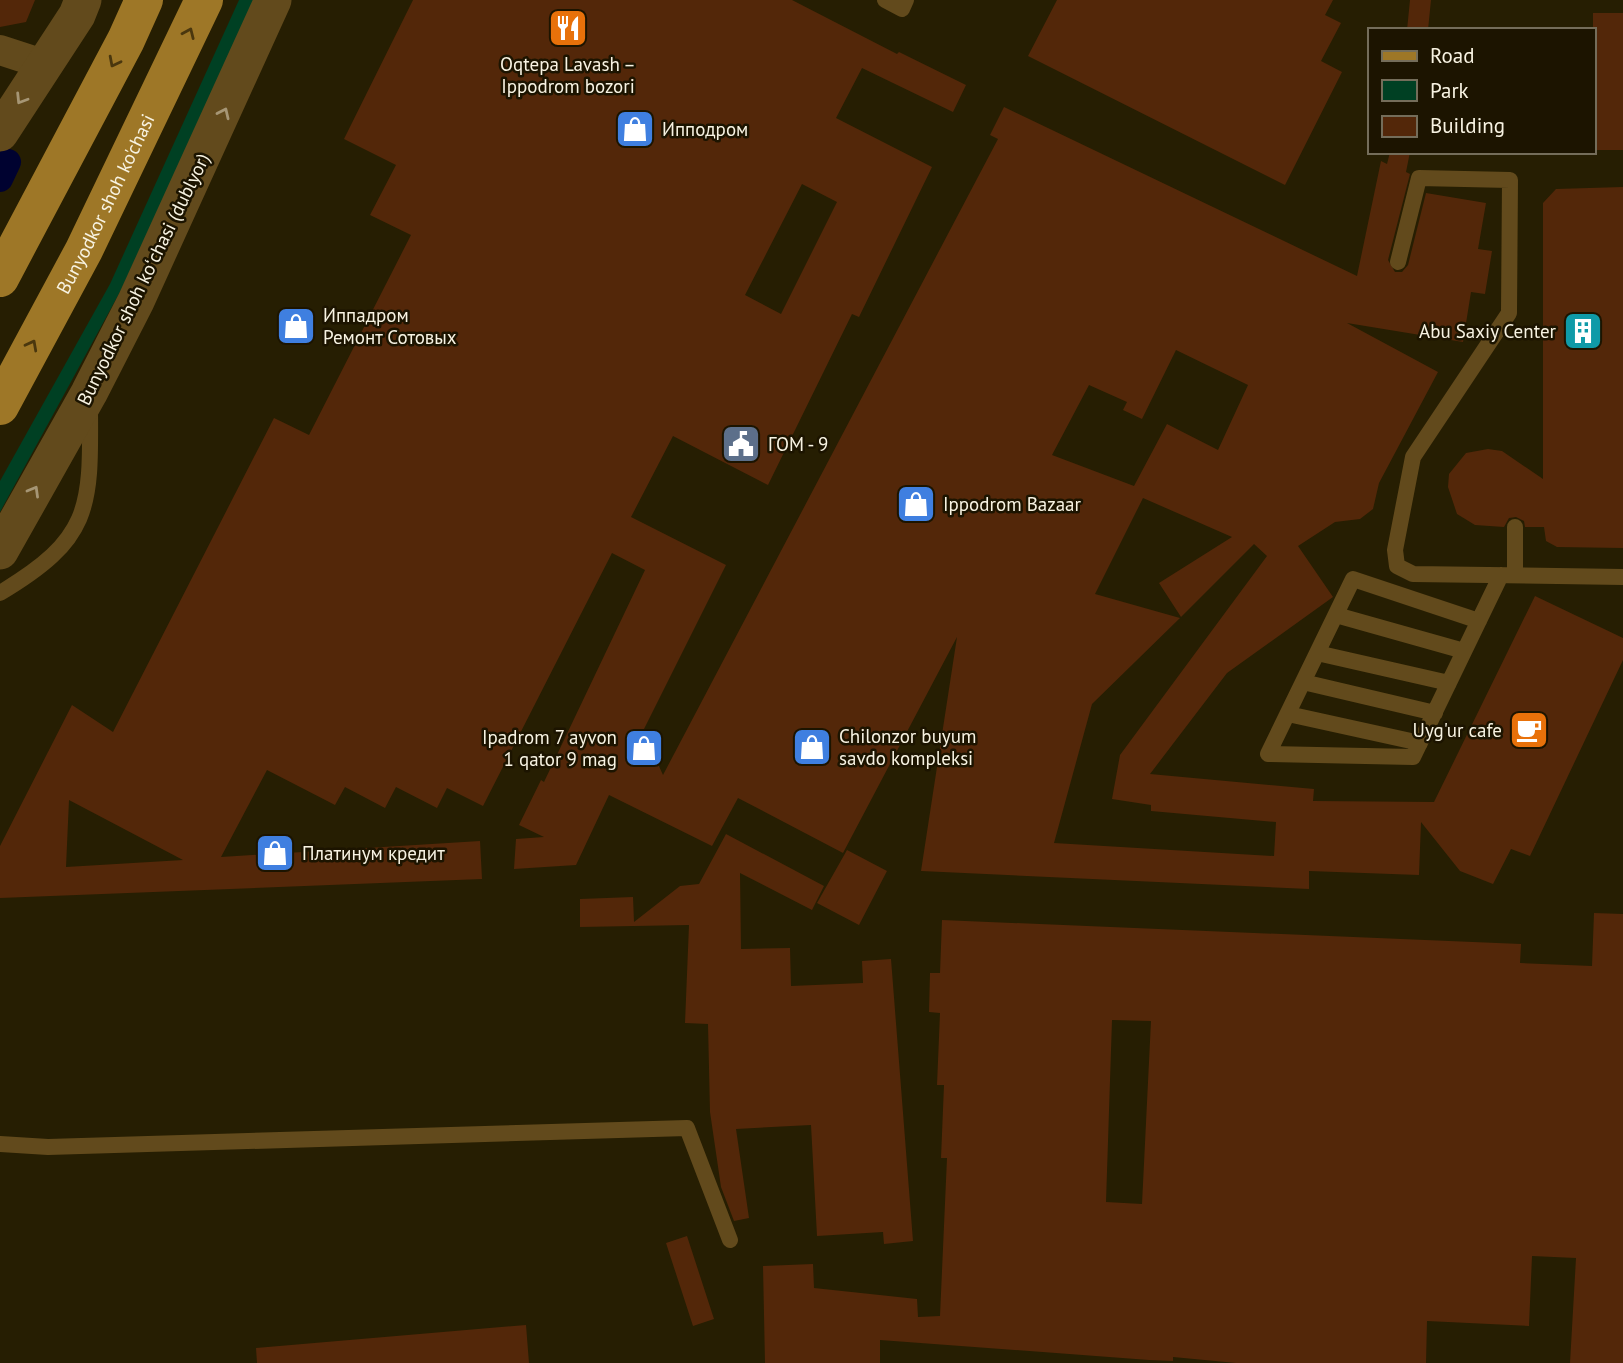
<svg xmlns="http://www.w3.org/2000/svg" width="1623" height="1363" font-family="'PT Sans',sans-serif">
	<rect width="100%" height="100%" fill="#261e02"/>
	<path fill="#004023" d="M239 0H255L121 290 0 512V481L110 284Z"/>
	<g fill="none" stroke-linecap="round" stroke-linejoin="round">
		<path stroke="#000230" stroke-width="26" d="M0 179 8 162"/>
	</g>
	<path fill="#532709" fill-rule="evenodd" d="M0 0H35L26 22 0 27Z
		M413 0H792L897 54 899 52 966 85 953 112 862 68 836 118 932 167 859 317 852 314 768 485 673 436 631 517 726 565 643 731 663 775 998 139 990 135 1004 107 1357 276 1381 161 1387 164 1390 152H1410L1406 172 1410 174 1388 260 1395 272H1402L1408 265 1426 193 1486 203 1478 249 1492 251 1485 294 1471 292 1463 342 1347 323 1438 372 1379 483 1373 509 1360 519 1335 522 1298 546 1333 597 1227 673 1150 774 1314 789 1313 801 1434 802 1535 596 1623 638V660L1530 856 1511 849 1493 884 1460 871 1421 822 1419 875 1309 871V889L921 871 957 637 843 853 738 798 712 846 609 795 576 865 514 869 516 839 544 837 519 825 541 780 544 782 645 570 612 553 483 806 447 788 437 808 396 787 385 808 345 787 335 805 267 770 221 857 480 841 482 879 0 898V846L72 705 113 732 274 418 309 435 411 235 370 215 396 165 344 139ZM802 184 837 202 781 314 745 295ZM1176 350 1248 385 1218 450 1167 424 1134 486 1052 455 1089 385 1127 402 1123 410 1142 419ZM1143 498 1232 537 1159 583 1181 617 1254 544 1267 556 1120 755 1112 799 1151 805V811L1276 822 1274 856 1054 843 1092 704 1180 618 1095 594ZM69 800 183 860 66 867Z
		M1057 0H1333L1325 15 1341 23 1321 61 1342 72 1285 185 1028 56Z
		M1410 0H1431L1428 30H1407Z
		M1593 13H1623V150H1593Z
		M1623 187V548L1557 547 1546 541 1544 527H1525L1524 521 1516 517 1509 518 1504 527 1475 525 1457 514 1448 487 1449 474 1466 453 1488 449 1502 451 1543 479V203L1556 189Z
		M726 834 824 886 812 910 740 873 741 949 790 948 791 986 863 983 862 961 891 959 913 1241 884 1244 883 1232 817 1236 811 1125 736 1129 749 1218 734 1221 721 1187 710 1112 708 1024 685 1023 689 925 580 927V899L633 897 634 922 680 886 699 884Z
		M847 850 887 871 859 925 817 903Z
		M1594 913 1623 914V1363H1570L1576 1258 1532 1256 1529 1326 1427 1321 1426 1363H1236L1173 1357V1361L1149 1360 880 1340V1363H765L763 1266 813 1264 814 1288 917 1299 918 1317 940 1316 947 1158H941L944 1085H937L940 1013 929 1012 930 973H940L942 920 1521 944 1520 963 1592 966ZM1112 1020 1151 1021 1142 1204 1106 1202Z
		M687 1236 714 1319 693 1326 666 1243Z
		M526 1325 529 1363H257L256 1348Z"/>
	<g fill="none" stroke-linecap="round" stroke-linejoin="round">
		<path stroke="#624a1c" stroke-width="16" d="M885 0 902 9 906 0
			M1398 262 1419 178 1510 180 1509 313 1413 457 1395 550 1397 566 1413 574 1623 577
			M1515 527V575
			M0 593C90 539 91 510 90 410
			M1336 615 1464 651
			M1479 621 1353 579 1268 754 1413 757C1442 696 1472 636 1501 575
			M1317 653 1449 683
			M1303 682 1435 713
			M1288 714 1420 743
			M0 1144 48 1147 687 1128 730 1240"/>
		<path stroke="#624a1c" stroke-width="30" d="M0 50 43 64"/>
		<path stroke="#624a1c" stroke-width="37" d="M0 133 77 15 83 0
			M0 551 89 393 136 301 273 0"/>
		<g stroke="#9e7727" stroke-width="38">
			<path d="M0 278 126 40 144 0"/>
			<path id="s1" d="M0 406 84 250 204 0"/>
		</g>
	</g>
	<defs><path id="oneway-chevron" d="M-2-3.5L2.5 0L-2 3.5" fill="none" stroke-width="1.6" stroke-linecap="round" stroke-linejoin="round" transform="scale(1.75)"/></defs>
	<g stroke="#4a370e">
		<use href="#oneway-chevron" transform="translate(189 33) rotate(-66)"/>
		<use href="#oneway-chevron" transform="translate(114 62) rotate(117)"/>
		<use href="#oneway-chevron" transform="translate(32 345) rotate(-62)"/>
	</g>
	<g stroke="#a69675">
		<use href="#oneway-chevron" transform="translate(21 99) rotate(122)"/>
		<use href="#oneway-chevron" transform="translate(224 113) rotate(-65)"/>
		<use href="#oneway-chevron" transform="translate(34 491) rotate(-60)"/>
	</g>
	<defs>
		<g id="restaurant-square" transform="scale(2.0125)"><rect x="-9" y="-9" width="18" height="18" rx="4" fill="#e8710a" stroke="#1c1400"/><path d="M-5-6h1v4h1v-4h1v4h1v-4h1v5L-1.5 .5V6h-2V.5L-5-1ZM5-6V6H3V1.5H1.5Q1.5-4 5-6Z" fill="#fff"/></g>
		<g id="shop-square" transform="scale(2.0125)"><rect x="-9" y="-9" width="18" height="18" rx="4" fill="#3f7fe0" stroke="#1c1400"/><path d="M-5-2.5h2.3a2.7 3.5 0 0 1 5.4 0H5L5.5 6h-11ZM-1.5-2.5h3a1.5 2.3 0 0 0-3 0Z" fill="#fff"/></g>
		<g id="building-square" transform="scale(2.0125)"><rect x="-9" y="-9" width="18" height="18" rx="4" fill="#0f9aa8" stroke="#1c1400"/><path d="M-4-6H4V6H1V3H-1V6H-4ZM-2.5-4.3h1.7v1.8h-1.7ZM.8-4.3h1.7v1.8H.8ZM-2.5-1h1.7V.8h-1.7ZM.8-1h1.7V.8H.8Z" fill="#fff"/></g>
		<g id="civic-square" transform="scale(2.0125)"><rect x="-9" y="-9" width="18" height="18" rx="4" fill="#5c6f8a" stroke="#1c1400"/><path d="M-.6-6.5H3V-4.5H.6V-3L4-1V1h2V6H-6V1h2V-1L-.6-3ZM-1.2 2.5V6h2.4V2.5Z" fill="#fff"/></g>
		<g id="cafe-square" transform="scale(2.0125)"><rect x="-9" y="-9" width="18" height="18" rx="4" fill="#e8710a" stroke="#1c1400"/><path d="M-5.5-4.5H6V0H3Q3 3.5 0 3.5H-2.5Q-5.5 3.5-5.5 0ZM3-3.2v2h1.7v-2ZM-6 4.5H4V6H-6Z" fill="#fff"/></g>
	</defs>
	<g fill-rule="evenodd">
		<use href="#restaurant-square" x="568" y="28"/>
		<use href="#shop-square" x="635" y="129"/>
		<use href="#shop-square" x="296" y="326"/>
		<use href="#building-square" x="1583" y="331"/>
		<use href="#civic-square" x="741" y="444"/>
		<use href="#shop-square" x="916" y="504"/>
		<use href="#cafe-square" x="1529" y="730"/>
		<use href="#shop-square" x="812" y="747"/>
		<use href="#shop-square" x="644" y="748"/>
		<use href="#shop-square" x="275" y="853"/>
	</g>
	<g text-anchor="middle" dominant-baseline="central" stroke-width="5" stroke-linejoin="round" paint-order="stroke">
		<g font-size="19" fill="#f8f3e2" stroke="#1c1400" text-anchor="start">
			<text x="568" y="64" text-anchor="middle">Oqtepa Lavash –<tspan x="568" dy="22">Ippodrom bozori</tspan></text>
			<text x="662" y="129">Ипподром</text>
			<text x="323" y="315">Иппадром<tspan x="323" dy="22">Ремонт Сотовых</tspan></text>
			<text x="1556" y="331" text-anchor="end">Abu Saxiy Center</text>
			<text x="768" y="444">ГОМ - 9</text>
			<text x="943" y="504">Ippodrom Bazaar</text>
			<text x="1502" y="730" text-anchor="end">Uyg'ur cafe</text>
			<text x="839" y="736">Chilonzor buyum<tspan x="839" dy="22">savdo kompleksi</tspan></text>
			<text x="617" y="737" text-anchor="end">Ipadrom 7 ayvon<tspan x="617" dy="22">1 qator 9 mag</tspan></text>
			<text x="302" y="853">Платинум кредит</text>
		</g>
		<g font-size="19" fill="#f8f3e2" stroke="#1c1400">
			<text stroke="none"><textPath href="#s1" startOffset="228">Bunyodkor shoh ko'chasi</textPath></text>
			<text transform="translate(143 279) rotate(-64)">Bunyodkor shoh koʻchasi (dublyor)</text>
		</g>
	</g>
	<rect x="1368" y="28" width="228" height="126" fill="#1c1400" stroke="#746d5a" stroke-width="2"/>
	<rect x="1382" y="51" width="35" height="10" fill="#9e7727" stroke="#746d5a" stroke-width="2"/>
	<text x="1430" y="63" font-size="21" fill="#f8f3e2">Road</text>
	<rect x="1382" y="80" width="35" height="21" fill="#004023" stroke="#746d5a" stroke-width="2"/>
	<text x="1430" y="98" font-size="21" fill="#f8f3e2">Park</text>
	<rect x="1382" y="116" width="35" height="21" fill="#532709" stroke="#746d5a" stroke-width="2"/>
	<text x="1430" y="133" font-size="21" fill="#f8f3e2">Building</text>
</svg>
